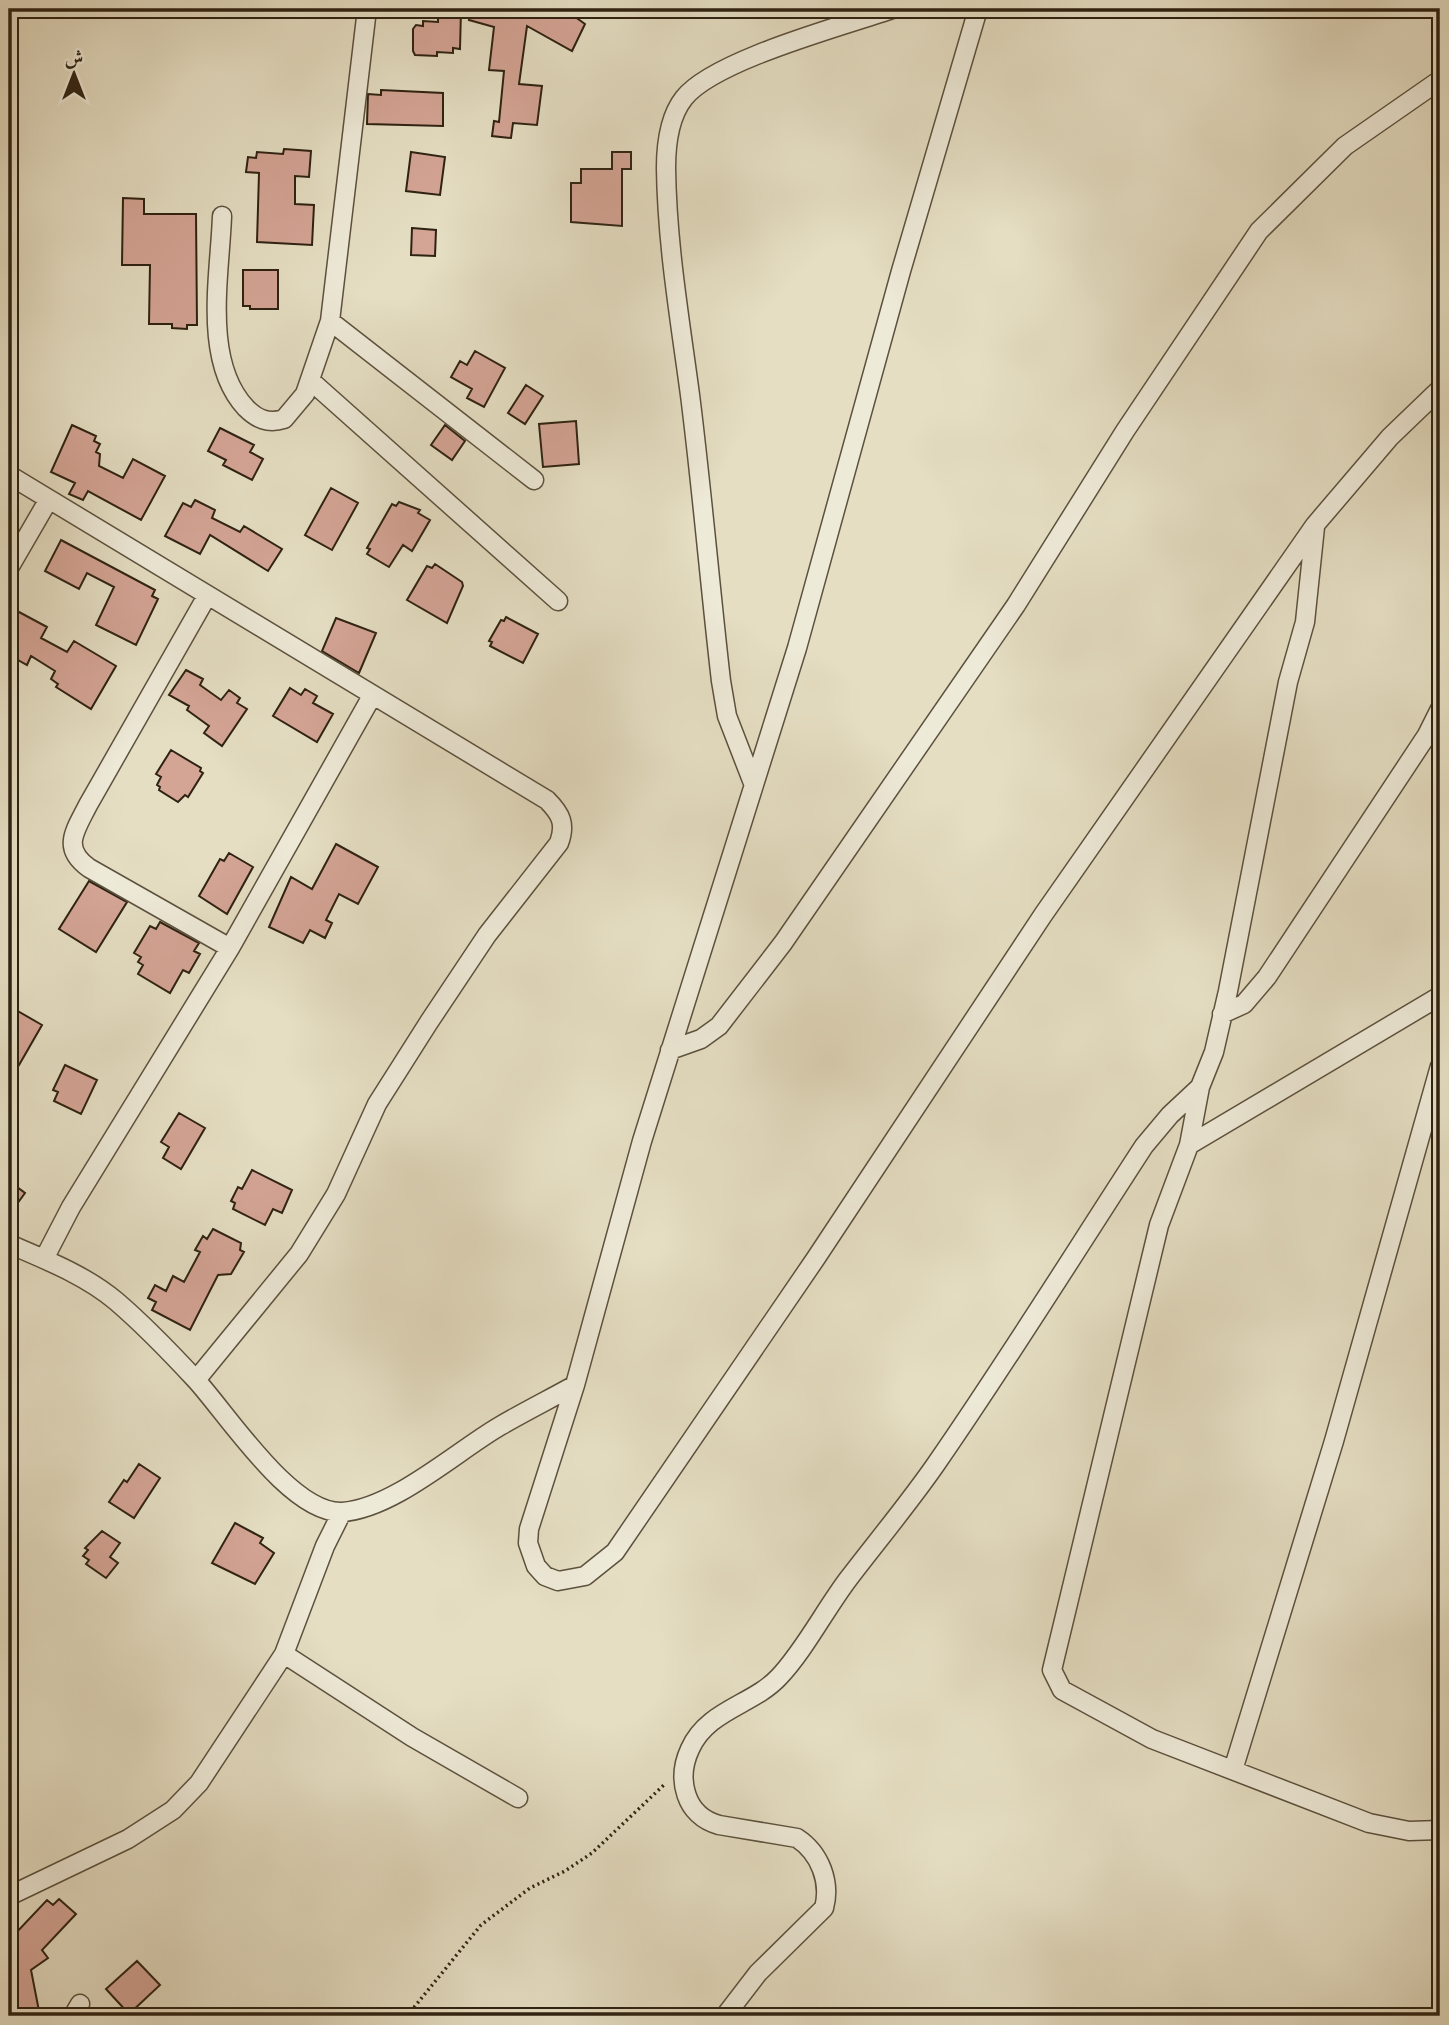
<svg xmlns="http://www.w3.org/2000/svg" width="1449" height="2025" font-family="'IM FELL DW Pica',Amiri,serif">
	<rect width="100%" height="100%" fill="#e5dec3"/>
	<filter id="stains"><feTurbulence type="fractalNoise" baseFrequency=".00286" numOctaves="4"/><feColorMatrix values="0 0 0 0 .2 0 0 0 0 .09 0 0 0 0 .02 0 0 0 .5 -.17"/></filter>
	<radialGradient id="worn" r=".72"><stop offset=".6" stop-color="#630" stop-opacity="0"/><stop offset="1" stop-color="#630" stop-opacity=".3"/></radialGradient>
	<path fill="#d4a495" stroke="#2e2212" stroke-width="2" d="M447 9 461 10 460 49 453 48V53L437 52V56L415 55 413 51V29L416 25 423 26V21L438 22V12L447 13Z
		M473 9H542L555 14 558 9H564L585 24 572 51 527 26 519 84 542 86 537 125 513 123 511 138 492 136 494 121 499 122 504 71 489 70 494 27 469 20Z
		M381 90 443 93V126L367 124 368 94 381 95Z
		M284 149 311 151 309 177 295 176V204L314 205 312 245 257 242 259 173 246 172 248 157 256 158 257 152 283 154Z
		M411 152 445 157 440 195 406 191Z
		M612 152H631V169H622V226L571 222V183H581V169H612Z
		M123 198 144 199V214H196L197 325H187V329L172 328V324H149L150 265H122Z
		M412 228 436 230 435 256 411 255Z
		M243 270H278V309H250V306H243Z
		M475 351 505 368 484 407 467 398 472 389 451 377 460 361 467 365Z
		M526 385 543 396 525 424 508 413Z
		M576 421 579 464 543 467 539 424Z
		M72 425 96 436 94 441 100 444 96 452 100 454 99 466 123 478 133 459 165 476 141 520 88 491 83 500 69 494 75 483 51 472Z
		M445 425 465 441 452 460 431 445Z
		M220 428 254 445 250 452 263 459 252 480 223 465 226 460 208 451Z
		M331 488 358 503 332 550 305 535Z
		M195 500 215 510 212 518 240 532 244 526 282 549 268 571 210 535 200 554 165 536 183 503 191 507Z
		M399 502 420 510 418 513 430 520 412 551 403 545 389 567 367 554 370 549 367 548 392 504 396 506Z
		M61 540 155 590 152 596 158 599 136 645 96 625 114 587 87 573 79 589 45 571Z
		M435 564 462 582 463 586 447 623 407 600 427 566 432 568Z
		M19 612 47 627 41 638 67 652 74 641 116 666 91 709 56 687 58 684 51 679 55 671 31 656 27 665 9 655V626Z
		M506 617 538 634 523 663 490 646 492 642 489 641 501 620 504 621Z
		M336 618 376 633 359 673 322 651Z
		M186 670 203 679 200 685 221 700 229 690 240 698 237 703 247 709 222 746 204 733 209 726 187 710 189 706 169 695Z
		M290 688 301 695 305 689 317 696 313 703 333 714 317 742 273 716Z
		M171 750 201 768 200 771 203 773 188 797 185 795 178 802 159 790 160 787 157 785 161 777 156 774Z
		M336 844 378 867 358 904 339 894 326 920 332 923 325 938 310 930 303 943 269 927 291 877 312 889Z
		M229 853 253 867 227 914 199 896 220 859 224 861Z
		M89 881 127 902 96 952 59 929Z
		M160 922 199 943 194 951 200 954 189 973 183 970 170 993 138 974 143 965 138 962 141 957 134 953 150 926 156 929Z
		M9 1006 42 1025 19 1065 9 1059Z
		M65 1065 97 1080 81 1114 54 1101 58 1092 53 1090Z
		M179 1113 205 1128 181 1169 163 1158 169 1147 161 1142Z
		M252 1170 292 1190 282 1213 273 1209 265 1225 233 1209 235 1203 231 1201 238 1187 242 1189Z
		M9 1181 25 1193 9 1215Z
		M213 1229 241 1243 240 1250 244 1252 231 1274 218 1275 190 1330 152 1310 156 1302 148 1298 155 1285 166 1291 173 1276 184 1282 200 1252 195 1250 203 1236 207 1239Z
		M139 1464 160 1478 134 1518 109 1502 124 1480 127 1482Z
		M235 1523 263 1538 260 1543 274 1553 255 1584 212 1563Z
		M102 1531 120 1543 110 1557 118 1563 106 1578 86 1564 89 1560 83 1556 88 1550 85 1548Z
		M59 1899 76 1914 42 1950 48 1958 31 1970 39 2011 19 2015 9 1968V1930L15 1934 47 1900 53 1905Z
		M137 1961 160 1985 129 2014 106 1989Z"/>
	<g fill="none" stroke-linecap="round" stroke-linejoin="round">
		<g stroke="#5c513e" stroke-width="21">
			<path id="street" d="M978 9 901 271 797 648 642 1141 575 1385 529 1529 528 1543 536 1566 545 1576 558 1581 585 1576 615 1552 816 1258 1043 915 1315 525 1390 437 1440 389
				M222 216C220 275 202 361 246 408 257 419 268 424 284 419L305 394 330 321 367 9
				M330 321 534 480
				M311 381 558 601
				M9 475 547 800C561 814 566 824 559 843L487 935 429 1022 377 1104 336 1194 299 1254 196 1380
				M1315 527 1305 622 1288 682 1228 991 1214 1052 1200 1087 1189 1145 1159 1225 1052 1670 1062 1690 1152 1739 1369 1823 1409 1831 1440 1830
				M9 568 49 499
				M207 596 88 805C75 831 61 848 89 868L230 948
				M753 783 727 716 721 681C710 586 702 490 690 395 680 320 667 245 666 168 666 144 669 117 684 98 714 60 843 26 892 9
				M1222 1014 1244 1004 1267 977 1427 735 1440 709
				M670 1050 701 1039 719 1026 783 943 1016 605 1125 431 1259 231 1345 146 1440 80
				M1189 1145 1440 996
				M9 1244C46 1260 85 1275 116 1301 144 1325 171 1353 196 1380 228 1415 291 1514 342 1512 393 1509 457 1451 500 1426 524 1412 550 1399 575 1385
				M44 1259 71 1207 230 948 372 696
				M284 1654 412 1737 518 1798
				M1233 1770 1334 1441 1440 1066
				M9 1896 128 1839 173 1810 199 1783 284 1654 325 1546 342 1512
				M73 2016 80 2004
				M725 2016 758 1973 824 1908C831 1882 820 1853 797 1838L719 1825C685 1816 676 1779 690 1749 707 1710 753 1705 779 1677 804 1651 826 1608 849 1578 878 1540 909 1503 936 1464 1008 1360 1075 1252 1144 1146L1170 1115 1200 1087"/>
		</g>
		<path stroke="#2e2212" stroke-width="3.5" stroke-dasharray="2 3.5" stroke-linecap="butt" d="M407 2016 481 1925 530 1888 565 1871 592 1853 666 1783"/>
		<use href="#street" stroke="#eeead8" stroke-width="18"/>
	</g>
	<rect width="1449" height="2025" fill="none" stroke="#e5dec3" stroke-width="35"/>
	<rect x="10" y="10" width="1428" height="2004" fill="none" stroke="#2e2212" stroke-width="3.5"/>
	<rect x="18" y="18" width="1414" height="1990" fill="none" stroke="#2e2212" stroke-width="2"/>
	<g transform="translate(74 74)" stroke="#eeead8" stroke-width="5" paint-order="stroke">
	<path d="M0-5L12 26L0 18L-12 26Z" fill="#2e2212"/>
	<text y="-10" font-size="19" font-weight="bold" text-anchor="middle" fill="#2e2212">ش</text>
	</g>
	<rect width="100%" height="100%" filter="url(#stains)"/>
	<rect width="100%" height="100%" fill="url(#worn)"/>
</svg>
